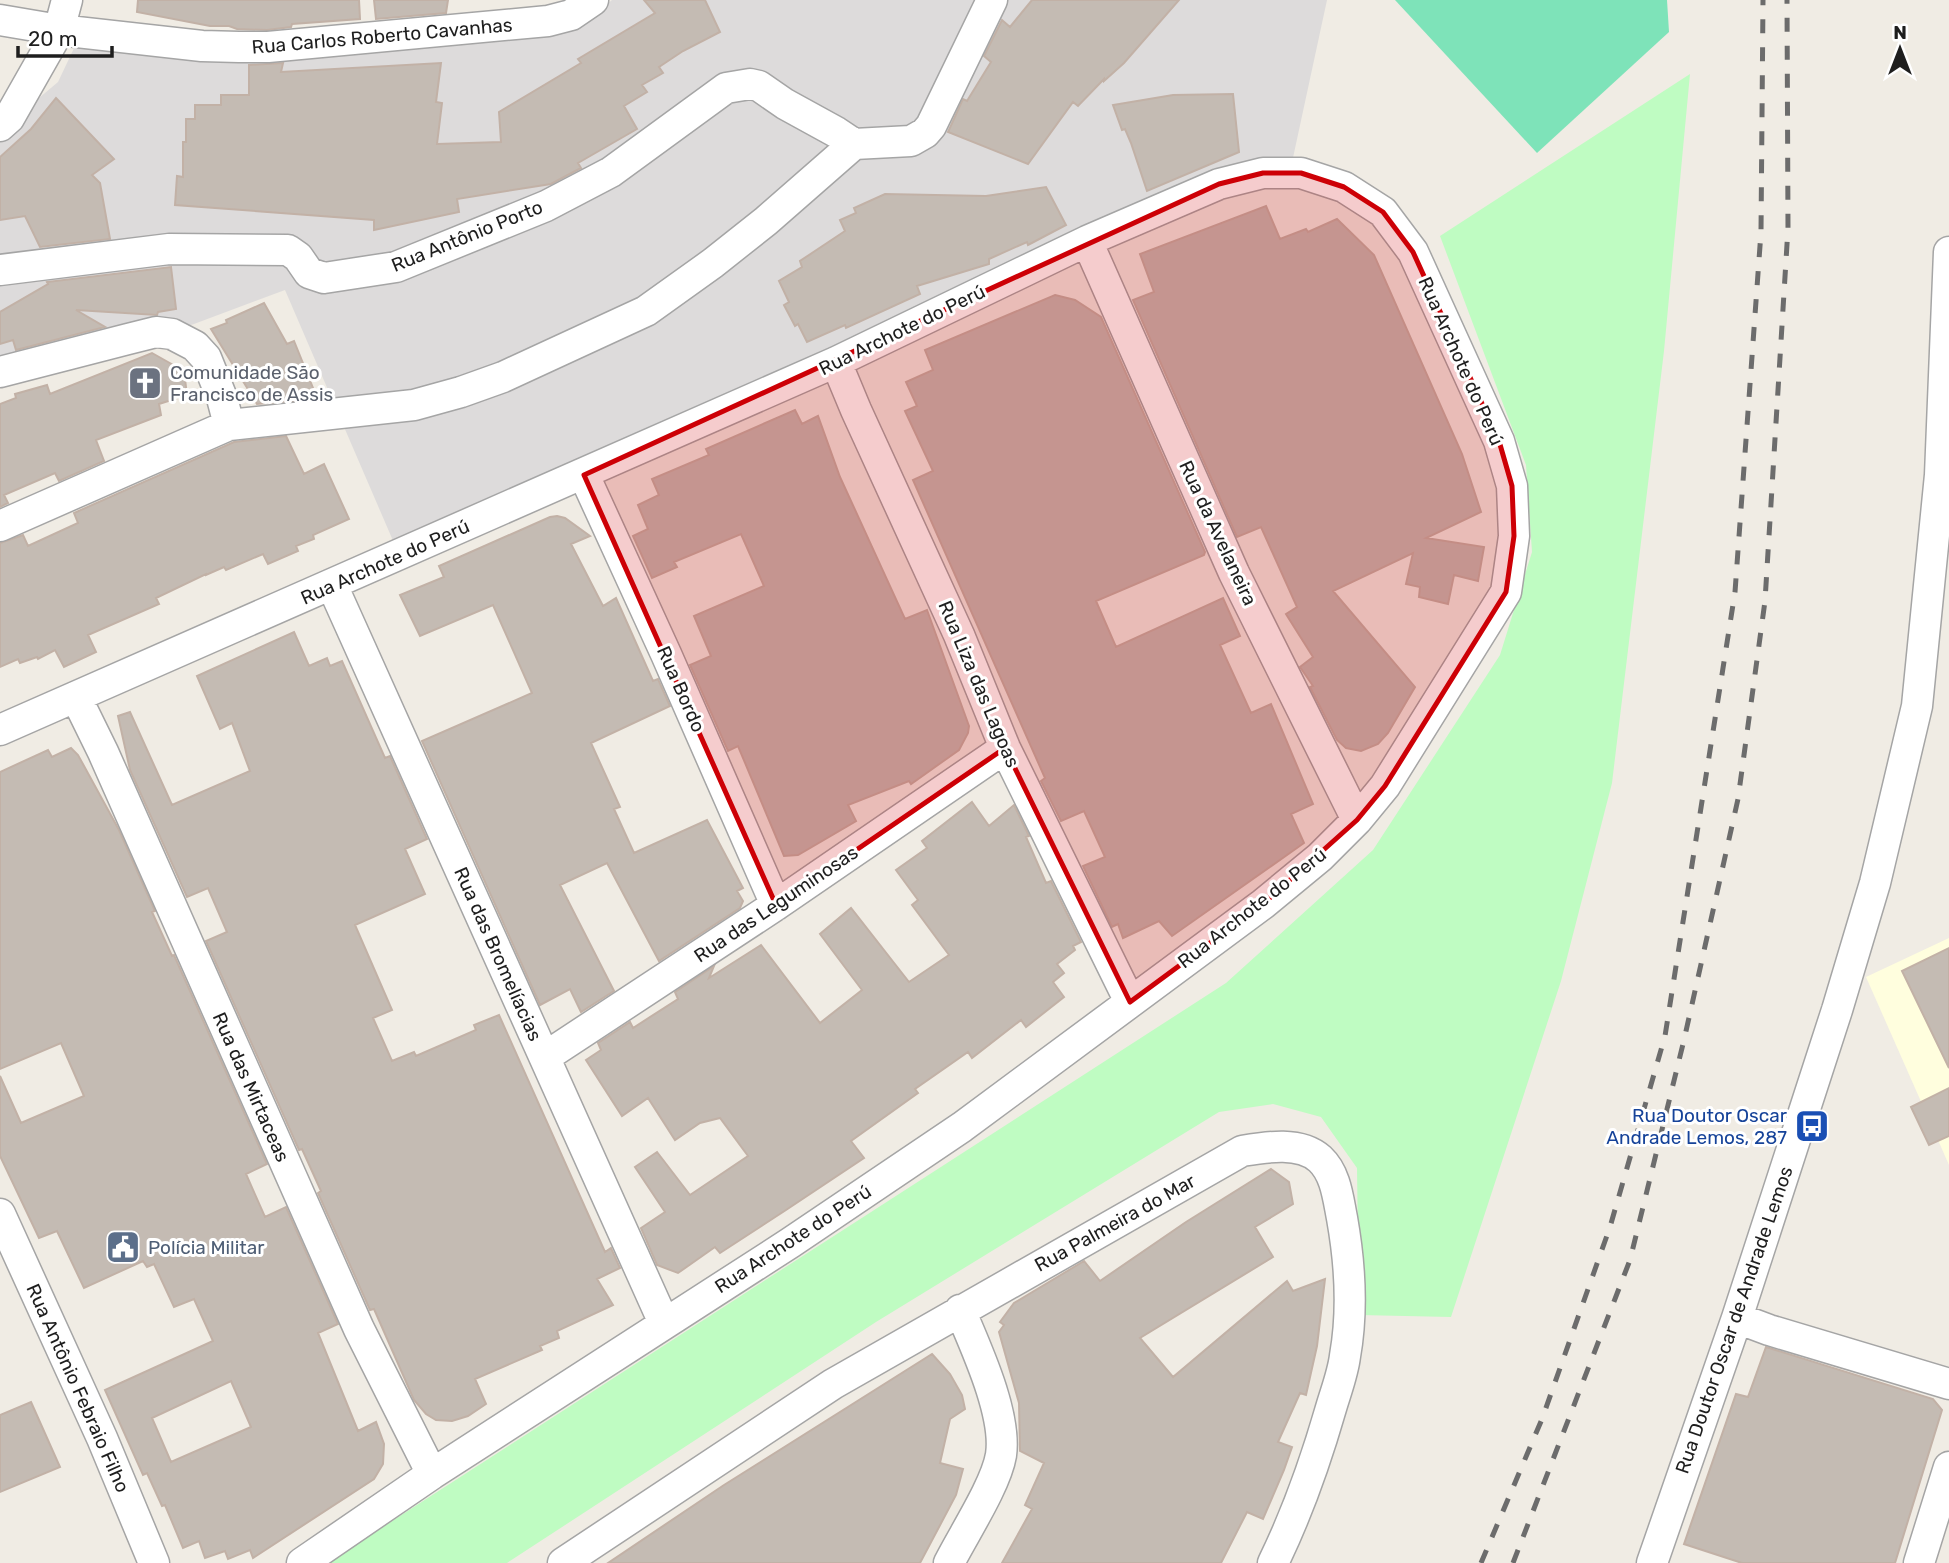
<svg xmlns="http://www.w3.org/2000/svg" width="1949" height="1563" font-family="Rubik,sans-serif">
	<rect width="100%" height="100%" fill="#f0ece4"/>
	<path fill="#dddbdb" d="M612 0H1327L1291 167 394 543 285 290 194 324 0 384V131L58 82 85 25 234 42 599 11Z"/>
	<path fill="#fffede" d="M1949 938V1165L1866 977Z"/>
	<path fill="#bffcc2" d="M1690 74 1664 351 1612 783 1561 981 1451 1317 1359 1315 1357 1168 1321 1117 1273 1104 1219 1112 876 1322 507 1563H327L1226 983 1373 850 1500 655 1532 552 1526 465 1440 236Z"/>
	<path fill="#7ee3b9" d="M1395 0H1667L1669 32 1537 153Z"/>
	<path fill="#c4bbb3" stroke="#c2b1a6" stroke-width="2" fill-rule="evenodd" d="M138 0H359L360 19 292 24 291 27 267 30 237 29 229 26H210L137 12Z
		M374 0H448L446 13 376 19Z
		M644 0H705L720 32 683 51 659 67 663 73 642 85 647 92 624 106 637 129 578 163 581 168 551 184 457 199 459 212 374 230V220L175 205 177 176 183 177V142H186V119H195V105H221V95H249V65L283 63 281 72 441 63 436 102 442 103 437 144 501 142 499 112 581 63 578 59 655 13Z
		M1032 0H1179L1124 63 1104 81V79L1078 106 1073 102 1028 164 948 132 963 99 967 101 991 62 984 56 1002 20 1010 27Z
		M1233 94 1239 152 1147 191 1131 143 1125 129 1122 130 1113 105 1173 95Z
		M56 98 114 159 92 175 100 183 110 239 40 247 25 216 0 220V157L31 129Z
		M1046 187 1066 225 1028 245 1027 242 989 259V264L917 286 920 294 846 328 845 325 807 342 798 324 795 326 784 305 789 302 779 281 802 267 800 261 845 231 840 220 856 213 854 208 885 194 986 196Z
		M1266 206 1280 239 1306 229 1308 232 1337 219 1374 255 1462 454 1481 512 1426 538 1484 547 1478 581 1454 575 1448 604 1419 597 1420 587 1406 584 1413 553 1333 591 1415 687 1388 733 1378 744 1361 751 1346 748 1337 740 1310 687 1313 686 1300 667 1313 657 1286 614 1297 607 1261 527 1237 537 1133 300 1154 292 1140 254Z
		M171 267 176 309 158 312 157 315 76 310 105 327 16 350 13 340 0 344V312L48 284 47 282Z
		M1055 295 1075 300 1101 317 1205 552 1204 555 1096 601 1116 647 1223 598 1240 636 1220 645 1251 713 1271 704 1313 804 1291 814 1304 843 1172 936 1159 921 1123 938 1118 924 1112 927 1083 866 1105 857 1084 811 1061 821 1041 781 1045 778 913 480 933 471 905 411 917 406 906 382 933 370 925 350Z
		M264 303 287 344 294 341 315 393 293 401 257 404 211 329 227 323 226 320Z
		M152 353 184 371 187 395 159 404 161 415 96 440 104 461 59 481 55 473 4 495 8 503 0 507V404L16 398 15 394 47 385 50 394Z
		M795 410 802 424 818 416 840 477 905 619 927 610 969 726 968 733 959 750 911 784 909 781 848 805 856 821 798 855 784 856 738 746 728 751 690 665 711 656 694 616 764 586 741 534 674 562 677 567 652 578 633 536 648 529 638 505 659 495 652 479 709 455 706 449Z
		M286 436 304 474 324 464 349 519 313 535 314 539 296 546 298 551 268 564 263 554 226 570 224 567 206 575V574L156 598 159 604 88 635 96 652 64 667 55 650 38 659 37 657 20 663 18 659 0 667V543L23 535 28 546 78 523 74 513 234 442Z
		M557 516 565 518 590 536 571 544 603 606 616 598 653 681 658 679 670 706 591 743 620 807 614 809 634 853 707 820 743 888 737 891 743 901 740 908 659 961 607 863 560 885 614 991 581 1012 570 989 540 1005 422 741 532 693 493 605 420 636 400 595 444 577 439 566 550 517Z
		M294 632 309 666 327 658 330 666 342 661 385 758 390 756 427 839 405 849 425 894 355 925 392 1010 373 1018 392 1061 414 1052 416 1056 476 1030 474 1025 499 1015 605 1252 611 1248 620 1268 597 1279 613 1305 557 1331 559 1338 540 1346 542 1350 475 1379 486 1404 468 1416 452 1421 436 1420 426 1414 414 1400 374 1309 370 1310 318 1193 321 1191 302 1149 299 1150 206 941 227 932 208 888 187 897 130 770 118 716 130 712 172 805 250 771 232 723 220 729 197 676Z
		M71 748 78 755 119 830 155 911 152 912 172 956 174 955 267 1164 246 1174 265 1217 286 1207 338 1324 318 1333 358 1431 376 1422 384 1444 383 1464 374 1479 253 1558 250 1550 228 1559 225 1551 205 1558 199 1541 183 1548 165 1505 162 1506 147 1473 143 1475 105 1390 213 1341 194 1299 174 1307 154 1264 147 1267 143 1261 84 1288 57 1231 39 1238 0 1156V1076L21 1123 84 1096 61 1043 0 1069V772L48 750 52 757ZM231 1381 251 1427 171 1462 152 1418Z
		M972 802 989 826 1014 805 1029 836 1026 837 1046 883 1051 881 1081 942 1073 946 1075 950 1057 964 1064 973 1053 982 1064 997 1026 1027 1021 1020 972 1058 968 1052 915 1089 918 1093 851 1141 864 1158 786 1210 720 1253 715 1247 678 1273 657 1265 641 1228 665 1212 635 1167 657 1152 690 1195 748 1156 720 1118 700 1123 675 1140 648 1098 622 1116 586 1060 601 1050 598 1043 630 1022 633 1028 678 999 675 992 714 966 709 978 761 945 820 1023 862 990 820 934 851 908 909 982 949 955 912 905 918 900 896 870 927 848 922 841Z
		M1949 948V1068L1902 971Z
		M1949 1088V1136L1929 1145 1911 1107Z
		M1271 1169 1289 1182 1293 1204 1255 1227 1273 1257 1140 1338 1173 1377 1287 1281 1293 1291 1325 1279 1317 1346 1306 1395 1300 1393 1278 1442 1292 1447 1284 1470 1263 1519 1247 1512 1221 1563H1002L1032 1509 1025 1505 1044 1463 1020 1451 1019 1403 999 1332 1004 1325 1000 1322 1014 1303 1084 1261 1100 1281 1186 1222Z
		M1766 1347 1933 1399 1942 1410 1895 1563H1742L1684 1544 1736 1394 1748 1397Z
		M932 1354 950 1374 962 1395 965 1409 950 1419 940 1463 963 1469 956 1495 920 1563H608L724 1485Z
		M31 1402 60 1467 0 1492V1415Z"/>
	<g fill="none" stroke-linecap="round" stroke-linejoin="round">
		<g stroke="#a5a5a5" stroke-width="33">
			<path id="minor" d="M0 20 59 30 202 46 239 47H268L548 21 571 15 593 0
				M0 126 9 118 59 30 67 0
				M1087 241 1234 573 1357 820
				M0 270 169 249 288 250 298 257 309 273 324 278 396 267 546 206 611 172 726 88 750 84 759 86 785 104 836 132 854 144
				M836 362 856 410 959 635 1005 748 1130 1002
				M0 372 128 339 156 332 172 334 195 346 206 358 222 398 229 425 0 526
				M229 425 414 405 461 392 503 377 646 311 713 263 766 221 854 144 911 141 925 133 931 126 992 0
				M584 475 666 654 776 905
				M332 585 664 1323
				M76 697 103 752 359 1329 432 1474
				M0 730 836 362 1087 241 1219 184 1263 173H1301L1344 187 1383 212 1413 252 1499 441 1512 486 1514 536 1506 592 1385 786 1357 820 1320 857 1263 904 962 1127 790 1243 432 1474 302 1563
				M545 1057 776 905 1005 748
				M0 1214 102 1438 154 1563
				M1737 1318 1769 1330 1949 1384
				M563 1563 833 1384 1242 1151C1266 1147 1300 1141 1320 1159 1336 1174 1338 1198 1342 1218 1350 1263 1353 1311 1345 1356 1343 1373 1336 1391 1331 1408 1316 1460 1297 1514 1273 1563
				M949 1563C963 1535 996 1485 1001 1455 1007 1414 976 1348 960 1310
				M1652 1563 1737 1318 1837 1010 1875 883 1917 706 1940 475 1949 252
				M1919 1563 1949 1467"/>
		</g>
		<use href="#minor" stroke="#fff" stroke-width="30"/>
		<path stroke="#6c6c6c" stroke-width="5" stroke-dasharray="14 14" stroke-linecap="butt" d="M1481 1563 1542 1419 1610 1227 1665 1036 1735 592 1761 232 1763 0
			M1513 1563 1630 1260 1684 1040 1738 799 1765 601 1788 228 1787 0"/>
	</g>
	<path fill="#cd0006" fill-opacity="0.2" stroke="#cd0006" stroke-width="5" stroke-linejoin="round" d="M1263 173H1301L1344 187 1383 212 1413 252 1499 441 1512 486 1514 536 1506 592 1385 786 1357 820 1263 904 1130 1002 1005 748 776 905 584 475 1219 184Z"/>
	<defs>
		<g id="church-square" transform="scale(1.75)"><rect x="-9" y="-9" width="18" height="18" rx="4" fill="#6b7280" stroke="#fff"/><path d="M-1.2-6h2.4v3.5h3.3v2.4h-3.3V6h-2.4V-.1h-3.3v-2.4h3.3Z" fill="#fff"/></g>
		<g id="bus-square" transform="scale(1.75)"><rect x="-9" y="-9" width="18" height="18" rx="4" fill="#1a4fb4" stroke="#fff"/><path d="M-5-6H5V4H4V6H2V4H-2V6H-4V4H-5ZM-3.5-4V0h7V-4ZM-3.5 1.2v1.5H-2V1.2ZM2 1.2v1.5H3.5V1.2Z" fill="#fff"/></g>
		<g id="civic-square" transform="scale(1.75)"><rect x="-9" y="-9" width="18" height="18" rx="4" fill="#5c6f8a" stroke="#fff"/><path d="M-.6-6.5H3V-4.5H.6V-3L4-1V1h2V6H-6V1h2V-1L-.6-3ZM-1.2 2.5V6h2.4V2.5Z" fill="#fff"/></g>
	</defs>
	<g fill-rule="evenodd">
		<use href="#church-square" x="145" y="383"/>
		<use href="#bus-square" x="1812" y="1126"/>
		<use href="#civic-square" x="123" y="1247"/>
	</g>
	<g text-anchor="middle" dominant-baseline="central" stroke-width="6" stroke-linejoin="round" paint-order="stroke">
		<g font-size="19" fill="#1e1e1e" stroke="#fff">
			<text transform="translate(382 36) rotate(-5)">Rua Carlos Roberto Cavanhas</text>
			<text transform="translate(467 236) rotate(-22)">Rua Antônio Porto</text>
			<text transform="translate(902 330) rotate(-26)">Rua Archote do Perú</text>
			<text transform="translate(1461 361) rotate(66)">Rua Archote do Perú</text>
			<text transform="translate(1218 533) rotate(65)">Rua da Avelaneira</text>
			<text transform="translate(385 562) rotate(-24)">Rua Archote do Perú</text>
			<text transform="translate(979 684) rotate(67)">Rua Liza das Lagoas</text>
			<text transform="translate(681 689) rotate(66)">Rua Bordo</text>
			<text transform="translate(776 904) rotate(-34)">Rua das Leguminosas</text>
			<text transform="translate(1252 908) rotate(-38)">Rua Archote do Perú</text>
			<text transform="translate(498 954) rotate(66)">Rua das Bromelíacias</text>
			<text transform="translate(251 1087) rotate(66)">Rua das Mirtaceas</text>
			<text transform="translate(1115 1223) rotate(-29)">Rua Palmeira do Mar</text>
			<text transform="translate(793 1239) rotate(-33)">Rua Archote do Perú</text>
			<text transform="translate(1734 1320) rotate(-71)">Rua Doutor Oscar de Andrade Lemos</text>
			<text transform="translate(78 1388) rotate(66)">Rua Antônio Febraio Filho</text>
		</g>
		<g font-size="19" fill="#5b616d" stroke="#fff" text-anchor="start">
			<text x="170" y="372">Comunidade São<tspan x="170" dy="22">Francisco de Assis</tspan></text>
		</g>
		<g font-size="19" fill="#164399" stroke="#fff" text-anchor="end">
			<text x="1787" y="1115">Rua Doutor Oscar<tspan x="1787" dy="22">Andrade Lemos, 287</tspan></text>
		</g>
		<g font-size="19" fill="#4e5e75" stroke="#fff" text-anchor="start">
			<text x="148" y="1247">Polícia Militar</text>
		</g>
	</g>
	<g transform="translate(1900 49)" stroke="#ffffff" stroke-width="5" paint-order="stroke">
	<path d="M0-5L12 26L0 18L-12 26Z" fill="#1e1e1e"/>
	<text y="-10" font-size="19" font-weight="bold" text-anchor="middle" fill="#1e1e1e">N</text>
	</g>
	<path d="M18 46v10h94v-10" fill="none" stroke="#1e1e1e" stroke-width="3.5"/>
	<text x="28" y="46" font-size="21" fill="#1e1e1e" stroke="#ffffff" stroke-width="5" paint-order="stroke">20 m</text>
</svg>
